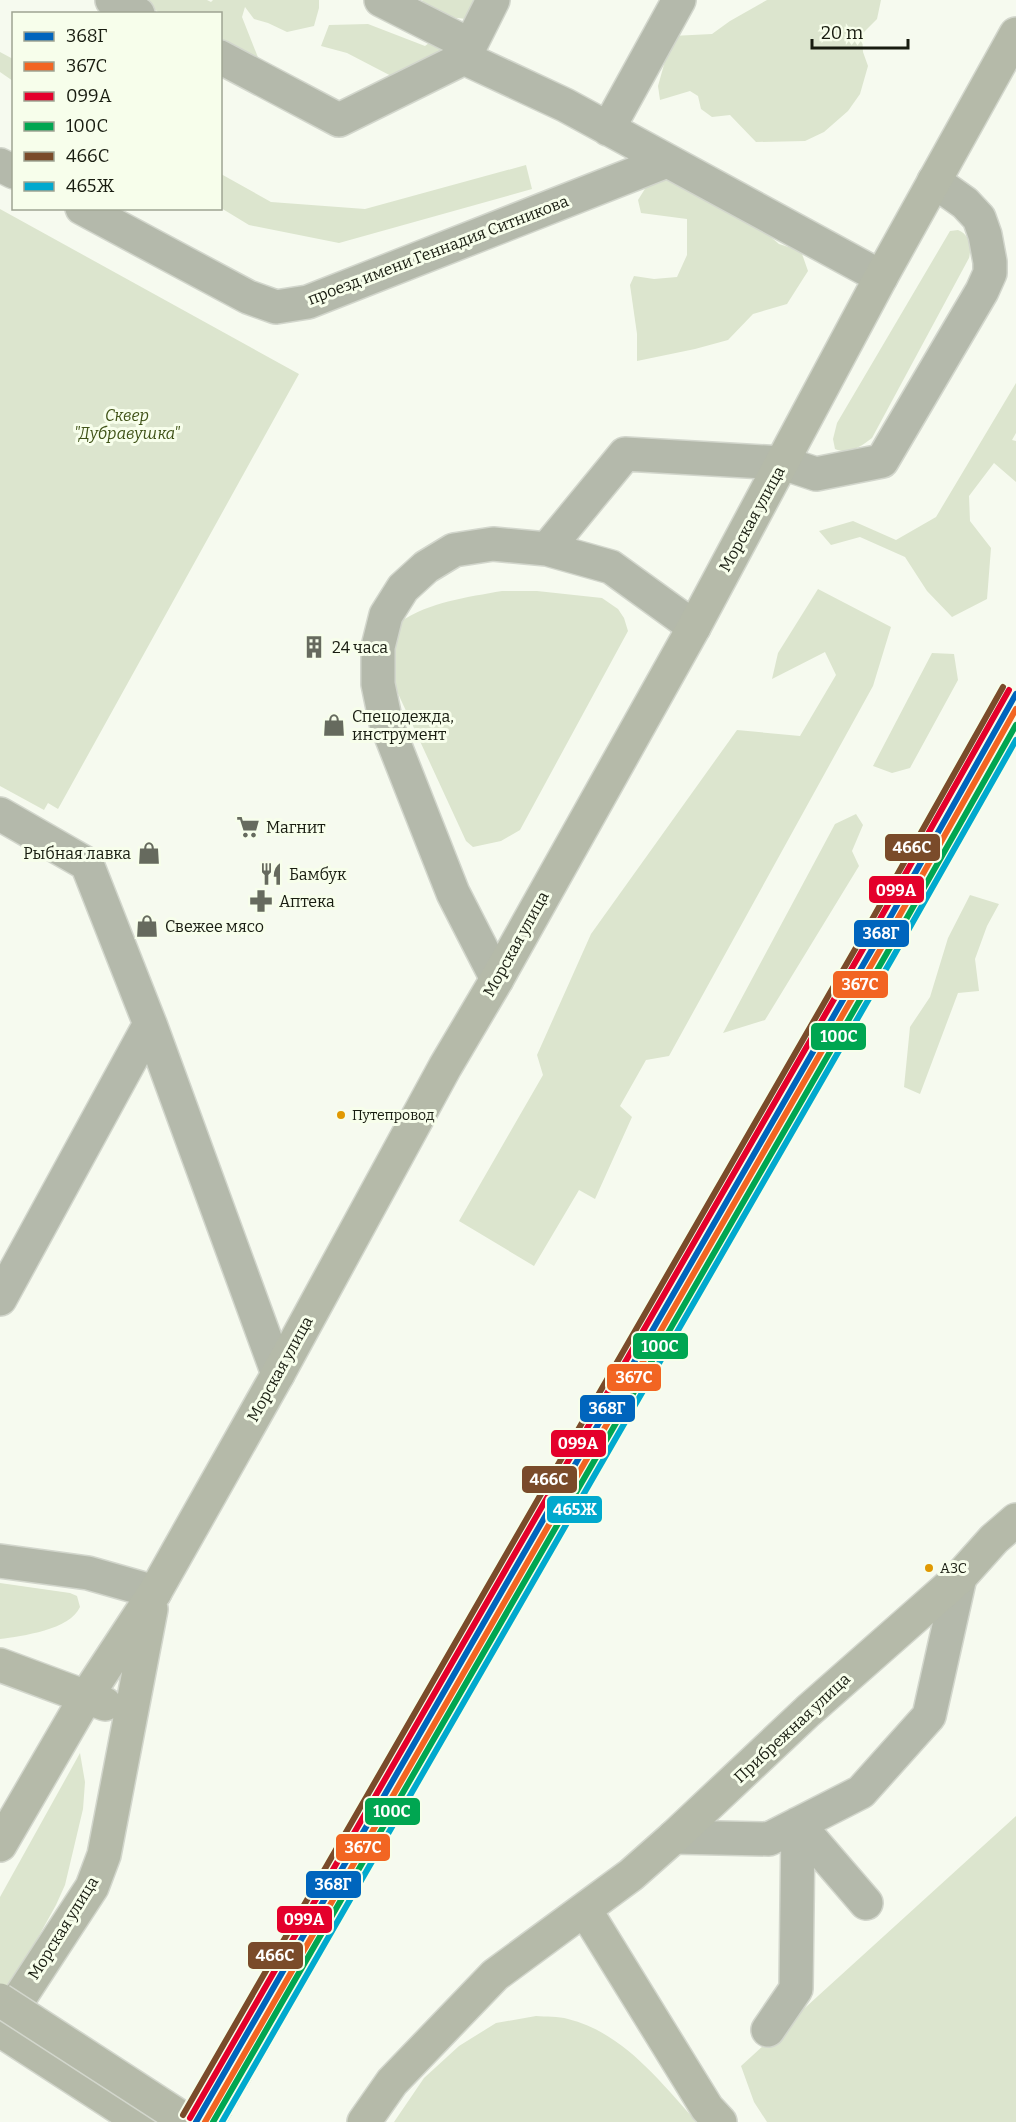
<svg xmlns="http://www.w3.org/2000/svg" width="1016" height="2122" font-family="Bitter,serif">
	<rect width="100%" height="100%" fill="#f6faef"/>
	<path fill="#dce5ce" d="M135 0H207L211 2 213 0H319V8L314 26 287 32 268 23 254 19 245 7 242 17 259 60 221 43 220 14 161 13Z
		M422 0H480L467 19C449 17 432 17 422 0Z
		M767 0H881L877 19 862 34 863 52 868 66 860 94 848 111 824 132 805 141 756 142 730 115 712 117 701 109 698 96 690 91 660 100 658 86 672 36 712 34 730 21Z
		M368 24 425 46 434 39 454 48 397 79 347 53 321 46 329 25Z
		M0 52 13 59V81L0 72Z
		M526 165 532 189 339 243 249 225 221 208V174L271 202 365 209Z
		M663 169 759 227 779 244 801 251 808 271 787 304 753 314 728 340 695 349 637 361V334L630 285 634 276 654 279 677 277 687 255V219L641 213 638 200 648 184Z
		M0 209 299 374 58 809 48 803 44 810 0 786Z
		M958 230C970 235 972 246 969 258L872 438C860 447 849 455 835 449L833 439 837 423 950 231Z
		M1016 383V433L1012 440 1016 441V482L994 463 969 496 970 521 991 548 987 599 952 617 927 591 905 557 860 537 831 545 819 531 853 521 896 540 936 517Z
		M818 589 891 627 873 686 669 1056 646 1060 620 1106 632 1117 595 1199 579 1190 534 1266 459 1221 543 1075 537 1055 591 934 737 730 800 736 836 675 825 652 772 679 778 653Z
		M502 591H537L602 598 618 609 624 618 628 631 520 830 501 841 473 847 466 841 395 687 392 660 400 622C429 602 468 597 502 591Z
		M932 653 954 654 958 680 910 768 892 773 873 766Z
		M856 814 863 825 852 851 859 866 765 1020 723 1033 835 824Z
		M970 895 999 904 987 926 975 959 979 991 958 993 920 1094 904 1087 910 1027 930 997 948 938Z
		M0 1583 70 1593 77 1596 80 1607C70 1630 22 1636 0 1639Z
		M80 1753 85 1782 83 1809 65 1885 56 1905 0 2006V1897Z
		M1016 1816V2122H767L754 2102 741 2066Z
		M536 2016C546 2017 558 2016 568 2019 624 2033 660 2082 697 2122H394L424 2078 459 2046 496 2023Z"/>
	<g fill="none" stroke-linecap="round" stroke-linejoin="round">
		<g stroke="#d2d6cc" stroke-width="36">
			<path id="minor" d="M112 0 138 14
				M381 0 470 45
				M220 57 339 120 464 58 493 0
				M464 58 565 105 881 277
				M608 129 679 0
				M0 165 14 172
				M82 208 248 297 276 307 308 302 667 161
				M547 549 625 454 783 463 816 474 882 461 982 291 990 273V262L985 235 979 218 965 203 934 181
				M0 814 87 864 150 1024 278 1374
				M497 979 453 893 386 723 378 684V647L386 615 403 588 426 567 454 550 493 544 547 549 611 567 694 627
				M0 1299 150 1024
				M0 1561 88 1573 155 1592
				M798 1824 866 1903
				M674 1837 769 1839 861 1792 929 1716 960 1577
				M768 2030 796 1989 798 1824"/>
		</g>
		<g stroke="#d2d6cc" stroke-width="36">
			<path id="major" d="M0 1665 105 1704
				M0 1845 86 1697 155 1592 278 1374 445 1067 497 979 694 627 881 277 1016 34
				M585 1910 707 2108 720 2122
				M0 2028 92 1887 104 1855 151 1609
				M0 2030 142 2122
				M364 2122 392 2082 495 1975 631 1875 674 1837 808 1711 960 1577 994 1539 1016 1520"/>
		</g>
		<use href="#minor" stroke="#b4b9ab" stroke-width="33"/>
		<use href="#major" stroke="#b5baa9" stroke-width="33"/>
		<path stroke="#b1b5aa" stroke-width="4.5" stroke-dasharray="10 10" stroke-linecap="butt" d="M225 2122 1016 740"/>
		<g stroke="#d2d6cc" stroke-width="36" stroke-linecap="butt">
			<path id="major-bridge" d="M0 2000 188 2122"/>
		</g>
		<use href="#major-bridge" stroke="#b5baa9" stroke-width="33"/>
		<g stroke="#f7feeb" stroke-width="10">
			<path id="rail-1" d="M196 2122 874 946 1016 694"/>
		</g>
		<g stroke="#f7feeb" stroke-width="10">
			<path id="rail-2" d="M205 2122 880 950 1016 709"/>
		</g>
		<g stroke="#f7feeb" stroke-width="10">
			<path id="rail-3" d="M190 2118 867 942 1009 690"/>
		</g>
		<g stroke="#f7feeb" stroke-width="10">
			<path id="rail-4" d="M213 2122 887 953 1016 725"/>
		</g>
		<g stroke="#f7feeb" stroke-width="10">
			<path id="rail-5" d="M183 2115 861 939 1003 687"/>
		</g>
		<g stroke="#f7feeb" stroke-width="10">
			<path id="rail-6" d="M222 2122 893 957 1016 740"/>
		</g>
		<use href="#rail-1" stroke="#0065bd" stroke-width="6"/>
		<use href="#rail-2" stroke="#f26522" stroke-width="6"/>
		<use href="#rail-3" stroke="#e4002b" stroke-width="6"/>
		<use href="#rail-4" stroke="#00a651" stroke-width="6"/>
		<use href="#rail-5" stroke="#7a4b2a" stroke-width="6"/>
		<use href="#rail-6" stroke="#00a9ce" stroke-width="6"/>
	</g>
	<defs>
		<g id="building-bare" transform="scale(1.8)"><path d="M-4-6H4V6H1V3H-1V6H-4ZM-2.5-4.3h1.7v1.8h-1.7ZM.8-4.3h1.7v1.8H.8ZM-2.5-1h1.7V.8h-1.7ZM.8-1h1.7V.8H.8Z" fill="#666a5e" stroke="#f7feeb" stroke-width="2.5" paint-order="stroke"/></g>
		<g id="shop-bare" transform="scale(1.8)"><path d="M-5-2.5h2.3a2.7 3.5 0 0 1 5.4 0H5L5.5 6h-11ZM-1.5-2.5h3a1.5 2.3 0 0 0-3 0Z" fill="#666a5e" stroke="#f7feeb" stroke-width="2.5" paint-order="stroke"/></g>
		<g id="supermarket-bare" transform="scale(1.8)"><path d="M-6-5.5h2.5l.6 2H6L4.5 2H-2.5L-4.4-4H-6ZM-1.5 3.2a1.3 1.3 0 1 0 .1 0ZM3 3.2a1.3 1.3 0 1 0 .1 0Z" fill="#666a5e" stroke="#f7feeb" stroke-width="2.5" paint-order="stroke"/></g>
		<g id="restaurant-bare" transform="scale(1.8)"><path d="M-5-6h1v4h1v-4h1v4h1v-4h1v5L-1.5 .5V6h-2V.5L-5-1ZM5-6V6H3V1.5H1.5Q1.5-4 5-6Z" fill="#666a5e" stroke="#f7feeb" stroke-width="2.5" paint-order="stroke"/></g>
		<g id="pharmacy-bare" transform="scale(1.8)"><path d="M-2-6h4v4h4v4h-4v4h-4v-4h-4v-4h4Z" fill="#666a5e" stroke="#f7feeb" stroke-width="2.5" paint-order="stroke"/></g>
	</defs>
	<g fill-rule="evenodd">
		<use href="#building-bare" x="314" y="647"/>
		<use href="#shop-bare" x="334" y="725"/>
		<use href="#supermarket-bare" x="248" y="827"/>
		<use href="#shop-bare" x="149" y="853"/>
		<use href="#restaurant-bare" x="271" y="874"/>
		<use href="#pharmacy-bare" x="261" y="901"/>
		<use href="#shop-bare" x="147" y="926"/>
	</g>
	<g fill="#e19802" stroke="#f7feeb" stroke-width="2">
		<circle cx="341" cy="1115" r="5"/>
		<circle cx="929" cy="1568" r="5"/>
	</g>
	<g text-anchor="middle" dominant-baseline="central" stroke-width="6" stroke-linejoin="round" paint-order="stroke">
		<g font-size="14" fill="#181c10" stroke="#f7feeb" text-anchor="start">
			<text x="352" y="1115">Путепровод</text>
			<text x="940" y="1568">АЗС</text>
		</g>
		<g font-size="16" fill="#181c10" stroke="#f7feeb">
			<text transform="translate(438 250) rotate(-21)">проезд имени Геннадия Ситникова</text>
			<text transform="translate(752 519) rotate(-61)">Морская улица</text>
			<text transform="translate(516 944) rotate(-61)">Морская улица</text>
			<text transform="translate(280 1369) rotate(-61)">Морская улица</text>
			<text transform="translate(792 1728) rotate(-43)">Прибрежная улица</text>
			<text transform="translate(63 1928) rotate(-58)">Морская улица</text>
		</g>
		<g font-size="16" font-style="italic" fill="#405318" stroke="#f7feeb">
			<text x="127" y="415">Сквер<tspan x="127" dy="18">"Дубравушка"</tspan></text>
		</g>
		<g font-size="16" fill="#181c10" stroke="#f7feeb" text-anchor="start">
			<text x="332" y="647">24 часа</text>
			<text x="352" y="716">Спецодежда,<tspan x="352" dy="18">инструмент</tspan></text>
			<text x="266" y="827">Магнит</text>
			<text x="131" y="853" text-anchor="end">Рыбная лавка</text>
			<text x="289" y="874">Бамбук</text>
			<text x="279" y="901">Аптека</text>
			<text x="165" y="926">Свежее мясо</text>
		</g>
	</g>
	<g stroke="#f7feeb" stroke-width="2">
		<rect x="884" y="833" width="57" height="29" rx="6" fill="#7a4b2a"/>
		<rect x="868" y="875" width="57" height="29" rx="6" fill="#e4002b"/>
		<rect x="853" y="919" width="57" height="29" rx="6" fill="#0065bd"/>
		<rect x="832" y="970" width="57" height="29" rx="6" fill="#f26522"/>
		<rect x="810" y="1022" width="57" height="29" rx="6" fill="#00a651"/>
		<rect x="632" y="1332" width="57" height="28" rx="6" fill="#00a651"/>
		<rect x="606" y="1363" width="56" height="29" rx="6" fill="#f26522"/>
		<rect x="579" y="1394" width="57" height="29" rx="6" fill="#0065bd"/>
		<rect x="550" y="1429" width="57" height="29" rx="6" fill="#e4002b"/>
		<rect x="521" y="1465" width="57" height="29" rx="6" fill="#7a4b2a"/>
		<rect x="546" y="1495" width="57" height="29" rx="6" fill="#00a9ce"/>
		<rect x="364" y="1797" width="57" height="29" rx="6" fill="#00a651"/>
		<rect x="335" y="1833" width="56" height="29" rx="6" fill="#f26522"/>
		<rect x="305" y="1870" width="57" height="29" rx="6" fill="#0065bd"/>
		<rect x="276" y="1905" width="57" height="29" rx="6" fill="#e4002b"/>
		<rect x="247" y="1941" width="57" height="29" rx="6" fill="#7a4b2a"/>
	</g>
	<g font-size="16" text-anchor="middle" font-weight="bold" fill="#fff">
		<text x="912" y="853">466С</text>
		<text x="896" y="896">099А</text>
		<text x="881" y="939">368Г</text>
		<text x="860" y="990">367С</text>
		<text x="839" y="1042">100C</text>
		<text x="660" y="1352">100C</text>
		<text x="634" y="1383">367С</text>
		<text x="607" y="1414">368Г</text>
		<text x="578" y="1449">099А</text>
		<text x="549" y="1485">466С</text>
		<text x="575" y="1515">465Ж</text>
		<text x="392" y="1817">100C</text>
		<text x="363" y="1853">367С</text>
		<text x="333" y="1890">368Г</text>
		<text x="304" y="1925">099А</text>
		<text x="275" y="1961">466С</text>
	</g>
	<rect x="12" y="12" width="210" height="198" fill="#f7feeb" stroke="#9ea493" stroke-width="1.5"/>
	<rect x="24" y="32" width="30" height="9" fill="#0065bd" stroke="#9ea493" stroke-width="1.5"/>
	<text x="66" y="42" font-size="18" fill="#181c10">368Г</text>
	<rect x="24" y="62" width="30" height="9" fill="#f26522" stroke="#9ea493" stroke-width="1.5"/>
	<text x="66" y="72" font-size="18" fill="#181c10">367С</text>
	<rect x="24" y="92" width="30" height="9" fill="#e4002b" stroke="#9ea493" stroke-width="1.5"/>
	<text x="66" y="102" font-size="18" fill="#181c10">099А</text>
	<rect x="24" y="122" width="30" height="9" fill="#00a651" stroke="#9ea493" stroke-width="1.5"/>
	<text x="66" y="132" font-size="18" fill="#181c10">100C</text>
	<rect x="24" y="152" width="30" height="9" fill="#7a4b2a" stroke="#9ea493" stroke-width="1.5"/>
	<text x="66" y="162" font-size="18" fill="#181c10">466С</text>
	<rect x="24" y="182" width="30" height="9" fill="#00a9ce" stroke="#9ea493" stroke-width="1.5"/>
	<text x="66" y="192" font-size="18" fill="#181c10">465Ж</text>
	<path d="M812 39v9h96v-9" fill="none" stroke="#181c10" stroke-width="3"/>
	<text x="821" y="39" font-size="18" fill="#181c10" stroke="#f7feeb" stroke-width="4.5" paint-order="stroke">20 m</text>
</svg>
